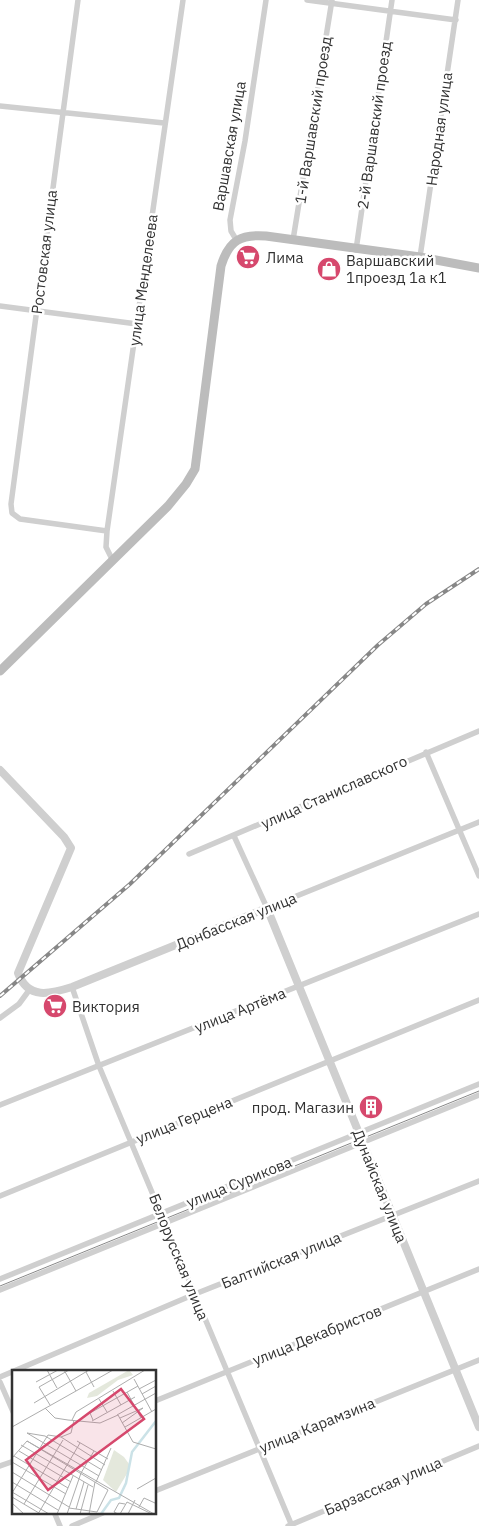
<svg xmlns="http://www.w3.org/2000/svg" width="479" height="1526" font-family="'IBM Plex Sans',sans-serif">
	<rect width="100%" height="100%" fill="#fff"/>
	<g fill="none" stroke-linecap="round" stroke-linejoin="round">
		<path stroke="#cfcfcf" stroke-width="5.5" d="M78 0 11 504 12 513 20 519 107 531
			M307 0 456 20
			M0 106 164 123
			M293 240 332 0
			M237 241 231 231 230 220 245 141 266 0
			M356 250 392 0
			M420 257 458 0
			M0 306 137 324
			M112 559 106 547 107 531 183 0
			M426 752 479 876
			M234 836 267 908 479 822
			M189 854 479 731
			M72 987 99 1066 292 1526
			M0 1018 19 1004 30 989
			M0 1105 479 914
			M0 1196 479 1000
			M0 1279 479 1084
			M0 1290 479 1095
			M0 1377 195 1294 479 1181
			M0 1382 14 1414
			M155 1401 479 1269
			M0 1466 14 1461
			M155 1491 479 1360
			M54 1512 60 1526
			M72 1526 105 1512
			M288 1526 479 1446"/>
		<path stroke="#cfcfcf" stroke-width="8" d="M0 770 64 837 71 848 18 973C28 1000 50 994 72 987L267 908 479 1427"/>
		<path stroke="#bcbcbc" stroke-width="9" d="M0 671 168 506 186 484 195 469 221 266C229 240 241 234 266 236L420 257 479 268"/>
		<path stroke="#878787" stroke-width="1" d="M0 1286 479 1091"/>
		<g stroke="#878787" stroke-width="4">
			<path id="rail" d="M0 996 130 884 378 645 426 604 479 569"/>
		</g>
		<use href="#rail" stroke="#fff" stroke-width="2" stroke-dasharray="5.5" stroke-linecap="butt"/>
	</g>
	<defs>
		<g id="supermarket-disc" transform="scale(1.25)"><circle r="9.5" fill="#d6486d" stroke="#fff"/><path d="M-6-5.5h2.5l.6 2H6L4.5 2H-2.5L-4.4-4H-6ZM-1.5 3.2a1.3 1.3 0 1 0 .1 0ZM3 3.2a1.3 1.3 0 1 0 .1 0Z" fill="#fff"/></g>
		<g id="shop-disc" transform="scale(1.25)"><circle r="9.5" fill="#d6486d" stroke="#fff"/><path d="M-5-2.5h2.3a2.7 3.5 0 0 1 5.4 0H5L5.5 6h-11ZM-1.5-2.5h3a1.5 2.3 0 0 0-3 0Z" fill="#fff"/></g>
		<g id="building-disc" transform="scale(1.25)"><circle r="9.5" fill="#d6486d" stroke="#fff"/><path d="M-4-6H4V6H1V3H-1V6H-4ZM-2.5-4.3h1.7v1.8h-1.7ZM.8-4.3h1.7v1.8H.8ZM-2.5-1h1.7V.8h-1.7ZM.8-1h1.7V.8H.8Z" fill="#fff"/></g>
	</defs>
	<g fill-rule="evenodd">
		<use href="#supermarket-disc" x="248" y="257"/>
		<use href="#shop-disc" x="329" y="269"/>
		<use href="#supermarket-disc" x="55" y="1006"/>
		<use href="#building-disc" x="371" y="1107"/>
	</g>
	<g text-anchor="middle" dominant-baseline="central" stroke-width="5" stroke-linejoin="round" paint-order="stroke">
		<g font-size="15" fill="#323232" stroke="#fff">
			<text transform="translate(313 120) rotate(-81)">1-й Варшавский проезд</text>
			<text transform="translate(374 125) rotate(-82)">2-й Варшавский проезд</text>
			<text transform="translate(439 129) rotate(-82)">Народная улица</text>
			<text transform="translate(229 146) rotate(-80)">Варшавская улица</text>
			<text transform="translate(44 252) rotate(-83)">Ростовская улица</text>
			<text transform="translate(143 280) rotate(-82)">улица Менделеева</text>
			<text transform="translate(334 792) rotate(-24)">улица Станиславского</text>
			<text transform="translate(236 921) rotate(-22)">Донбасская улица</text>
			<text transform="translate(240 1010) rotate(-22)">улица Артёма</text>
			<text transform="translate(184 1120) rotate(-22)">улица Герцена</text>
			<text transform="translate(239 1182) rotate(-22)">улица Сурикова</text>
			<text transform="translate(380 1186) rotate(68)">Дунайская улица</text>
			<text transform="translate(179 1257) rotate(68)">Белорусская улица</text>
			<text transform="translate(281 1260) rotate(-22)">Балтийская улица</text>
			<text transform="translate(317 1335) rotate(-22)">улица Декабристов</text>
			<text transform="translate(317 1425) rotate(-22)">улица Карамзина</text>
			<text transform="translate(383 1486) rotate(-23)">Барзасская улица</text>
		</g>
		<g font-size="15" fill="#323232" stroke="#fff" text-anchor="start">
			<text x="266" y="257">Лима</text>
			<text x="346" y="260">Варшавский<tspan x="346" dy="17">1проезд 1а к1</tspan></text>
			<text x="72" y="1006">Виктория</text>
			<text x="354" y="1107" text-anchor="end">прод. Магазин</text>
		</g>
	</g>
	<g transform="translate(12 1370)">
		<rect width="144" height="144" fill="#fff"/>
		<path d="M117 0 121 5 106 10 85 26 75 28 77 23ZM102 80 112 87 117 94 116 102 104 122 91 110Z" fill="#e4e8dc"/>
		<path fill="none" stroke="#cbe2e7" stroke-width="2.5" d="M89 144 99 130 107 128 114 113 120 82 144 51"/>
		<path fill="none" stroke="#adadad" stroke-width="1" d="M35 0 45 18M74 2 82 17M122 9 140 42M24 12 46 0M127 19 144 10M64 21 101 0M101 21 109 35M115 22 129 48M130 24 144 16M87 29 95 42M22 33 77 0M38 35 27 17 57 0M33 38 43 48 56 50 88 53 106 45 121 72 144 79M105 45 144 23M108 48 131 38M60 50 64 42 133 0M81 50 78 43 126 16M80 51 123 27M110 53 131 38M0 57 64 21 52 0M113 57 144 39M15 63 33 66 90 100M15 63 87 106M49 67 59 63 62 50M15 71 96 120 85 142 57 138M65 71 96 89M9 75 81 117M7 81 59 112M2 86 56 118M0 88 15 71 142 144M0 92 54 124M0 102 57 137M69 103 82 81M0 112 46 140M84 112 99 78M125 119 144 108M0 122 37 144M0 123 36 65 49 67 93 95M0 127 27 143M0 133 12 144M12 134 51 70M127 137 132 128 143 133M64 139 72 112M26 144 68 73M45 144 61 106M55 144 69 103M68 144 76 115M77 144 83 112M106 144 102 142 107 133 113 134M108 144 115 132 140 144M116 144 123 130"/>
		<path fill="#d6486d" fill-opacity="0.15" stroke="#d6486d" stroke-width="2.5" d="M109 19 132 49 36 120 14 90Z"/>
		<rect width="144" height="144" fill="none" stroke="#323232" stroke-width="2.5"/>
	</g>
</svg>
